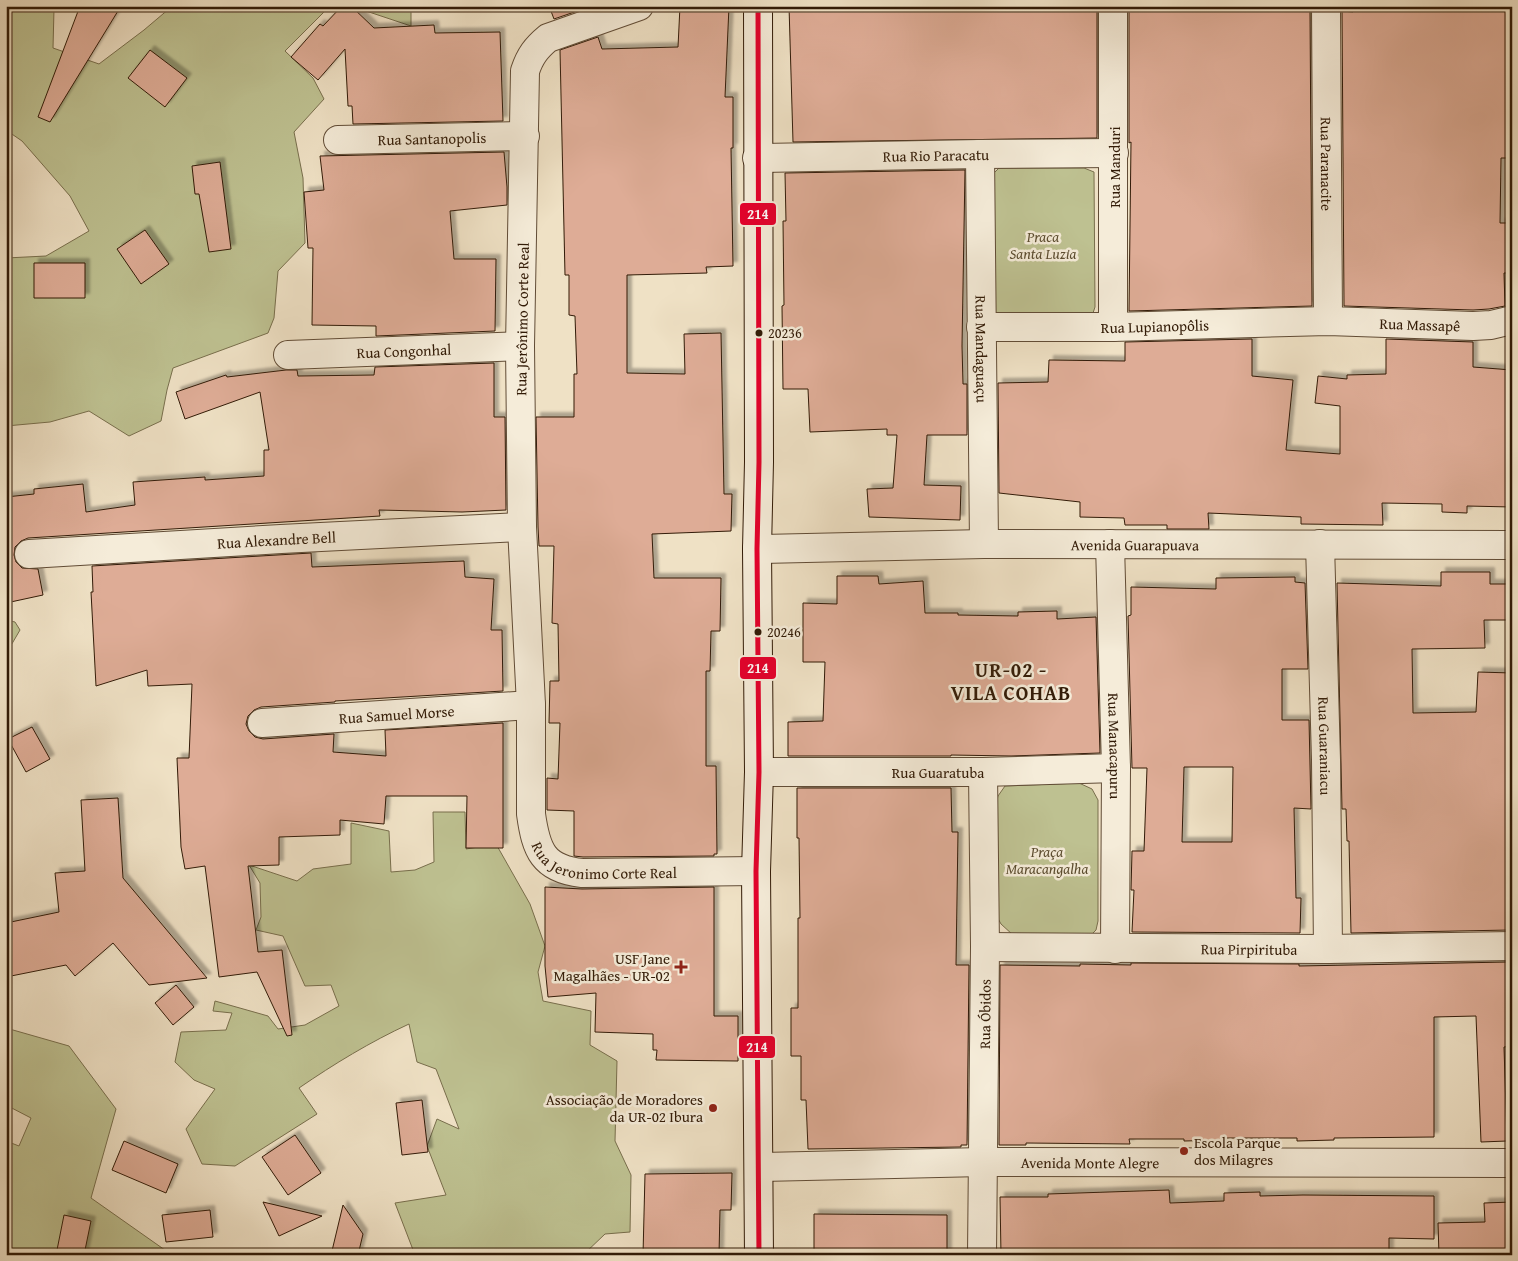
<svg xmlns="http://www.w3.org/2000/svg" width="1518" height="1261" font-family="'Gentium Book Plus',serif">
	<defs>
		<filter id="shadow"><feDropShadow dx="4.5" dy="-4.5" stdDeviation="1" flood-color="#0004"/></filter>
	</defs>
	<rect width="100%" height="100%" fill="#efe1c5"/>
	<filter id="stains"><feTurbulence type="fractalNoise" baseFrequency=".004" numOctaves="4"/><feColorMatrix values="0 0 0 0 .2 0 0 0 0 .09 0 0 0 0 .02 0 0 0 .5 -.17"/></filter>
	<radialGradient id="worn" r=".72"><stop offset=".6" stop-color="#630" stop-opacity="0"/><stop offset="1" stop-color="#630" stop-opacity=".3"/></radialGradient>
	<path fill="#bec191" stroke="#786e4c" d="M6 6H49L54 9 53 48 99 64 144 30 170 8 169 6H330L285 51 313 78 324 99 294 132 303 178 305 243 278 271 274 318 268 333 173 368 167 390 161 421 129 436 89 411 50 422 6 426V258L46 256 89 231 70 196 22 141 6 130Z
		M351 6H411V26Z
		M999 168H1084L1094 172 1095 307 1092 316 996 317 991 307 992 175Z
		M6 620 15 622 20 630 6 654Z
		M1079 783 1092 789 1098 800V921L1096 930 1091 935H1013L1001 924 995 913V808L998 796 1005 786Z
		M433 812H465L466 849 496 844 530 904 545 946 538 972 543 1001 591 1011 590 1045 617 1061 615 1141 631 1175 630 1232 605 1234 583 1255H415L395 1203 446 1195 427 1146 437 1119 459 1129 436 1069 417 1062 409 1024C370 1042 334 1064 299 1088L317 1114 235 1166 202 1164 186 1129 215 1089 194 1080 175 1062 181 1032 226 1030 232 1013 213 1011 215 1001 268 1016 278 1029 305 1025 339 1006 331 985 305 986 283 936 256 930 261 917 260 883 249 865 297 881 313 869 351 864V823L389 831 391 872 415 870 434 862Z
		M6 1028 69 1046 116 1109 91 1198 172 1255H6V1141L19 1146 31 1118 6 1105Z"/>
	<path fill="#deac96" stroke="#321b07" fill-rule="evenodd" filter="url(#shadow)" d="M80 6H121L50 122 38 117Z
		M342 6H351L374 28 434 25 435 33 500 32 503 121 353 124 352 106H348L345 49 318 80 291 57 320 24 323 26Z
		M549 6H588L589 7 554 19Z
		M680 6H729L725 97H733V148H731L733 266 706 267 707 273 627 275V373L685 374 684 334 721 333 724 494H732L731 531 652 534 654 578H721L720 631H711L710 671H706V766H716L717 854H714V856L583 857 574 856V811L547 810V778L558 779 560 723H549L550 681H559L558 624 552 623 554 546H539L538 527 536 417H574V374H577L575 316 569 315V275H565L560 50 598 37 602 49 678 47Z
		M789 6H1097V138L793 142Z
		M1129 6H1215V9L1310 11 1312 306 1129 311 1131 142 1129 143Z
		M1353 6H1512V158H1501L1500 223H1512V273H1504L1505 306 1489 309 1473 310 1344 306 1342 11 1353 12Z
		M150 50 187 78 165 107 128 78Z
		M504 152 507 187V205L450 211 454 259H496L495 331 376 336V326L312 325 313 248H308L304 192 324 190 320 156Z
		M220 162 231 249 209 252 199 194H195L192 166Z
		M965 170 962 346 963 384H967V435H927L924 485 961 486 960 520 869 517 867 489 893 488 897 435H887V429L810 432 808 389H783L782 306 784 305 783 221H786L785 173Z
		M145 230 169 264 141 284 117 249Z
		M34 263H85V298H34Z
		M1252 339V376L1293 380 1286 450 1340 454V406L1315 403 1318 376 1347 379V375L1386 374V339L1473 342V367L1512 370 1510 433H1512V507L1467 506V513L1442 512V504L1382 503 1383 525 1301 524V517L1208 513 1209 529H1167V525H1125L1124 518 1080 517V502L999 493 998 383 1048 382 1049 360 1125 361V342Z
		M494 363V417H505L506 510 462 512 379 510 380 516 28 538 21 541 15 547 14 555 16 562 22 568 38 569 43 595 6 603V497L34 494V489L83 484 86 512 135 505 133 482 205 477V480L264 476V450H269L260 392 185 419 176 392 226 375 227 377 286 370H297L298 376 374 375 375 367Z
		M311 553 312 567 464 561 465 577 494 579 491 630H502L503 691 335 701V702L261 707 254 710 248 716 246 724 249 731 255 737 263 739 334 734 333 752 386 756 385 730 503 723V848H466L467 796H386L384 824 340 820V835L279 837V865L248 866 258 952 282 950 292 1035 287 1036 257 972 219 977 205 866 185 869 181 847 177 758H189L192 684 148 686 147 670 96 686 91 592H93L92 566Z
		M1441 572H1490V584H1512V620H1484L1485 648 1412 649 1413 713 1476 712 1478 672 1512 673V897L1510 930 1351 933 1349 841H1347L1346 809H1342L1337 583 1441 586Z
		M837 576H878L879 584 923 581 925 613H958V615L1018 616V612L1057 611V619L1096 617 1100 753 1011 756 951 755V756H788V722L823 721 825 662H803V603L837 604Z
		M1295 577V582L1305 583 1308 669H1282V720H1309L1311 809 1294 808 1296 898H1301L1300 933 1132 932 1134 890H1131L1132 851H1144L1147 768H1132L1128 616 1131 615V587L1216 589V578ZM1184 767H1233L1232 842H1182Z
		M32 727 50 759 26 772 8 739Z
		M797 788H951L952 832H958L956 965H969L967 1145H961V1147L808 1149 806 1100H801V1056H791V1008H798V918H800L799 838H797Z
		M118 798 123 878 207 978 149 985 113 943 75 976 66 965 6 977V923L59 912 55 873 85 871 81 800Z
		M545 887 582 889 714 887V1016H738V1061L656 1060 657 1050H653V1034L595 1032 596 993 548 997 545 966Z
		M1508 962V969L1512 968V1046L1504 1047 1507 1141 1481 1142 1476 1016 1434 1017V1137L1334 1138V1140L1297 1141V1138H1224V1140L1184 1141V1139H1129L1130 1144 1026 1143V1145H999L1000 965 1080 966V964L1131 965V963L1299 964V966Z
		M176 985 194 1007 173 1025 155 1003Z
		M422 1100 428 1152 402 1155 396 1103Z
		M295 1135 321 1173 288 1195 262 1157Z
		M124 1141 178 1164 166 1193 112 1170Z
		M732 1173 731 1210H720L719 1255H643L645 1174Z
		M1169 1190 1170 1203 1224 1201V1193L1260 1192V1196L1303 1195 1434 1196V1239L1389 1238V1255H1001L1000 1197H1048V1194Z
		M263 1202 322 1216 279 1236Z
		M1512 1202V1255H1439L1438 1223 1485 1222 1484 1203Z
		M343 1205 363 1234 358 1255H331Z
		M210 1210 213 1237 166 1242 162 1215Z
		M814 1214 947 1215V1255H814Z
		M64 1215 91 1221 84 1255H56Z"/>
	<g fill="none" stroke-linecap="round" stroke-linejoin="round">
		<g stroke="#614c36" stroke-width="30">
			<g id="minor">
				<path id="s1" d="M639 6 548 38C536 48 530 56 525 71L520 346 522 527 531 705V814C536 850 543 869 582 873L756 871"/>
				<path d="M1113 6V327"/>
				<path id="s2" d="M1326 6 1328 321"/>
				<path id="s3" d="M338 140 525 136"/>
				<path id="s4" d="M980 154 984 544"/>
				<path id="s5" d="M757 158 980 154 1114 153"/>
				<path id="s6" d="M981 327H1113L1328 321 1473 326 1491 325 1512 320"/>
				<path id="s7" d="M288 355 520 346"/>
				<path id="s8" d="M1110 544 1116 768 1115 949"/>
				<path id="s9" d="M1320 544 1326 760 1328 949"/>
				<path id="s10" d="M757 549 984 544 1512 545"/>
				<path id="s11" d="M29 554 281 539 522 527"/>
				<path id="s12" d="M262 723 531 705"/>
				<path id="s13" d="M759 772H983L1116 768"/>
				<path id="s14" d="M985 947 1328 949 1512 946"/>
				<path id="s15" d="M759 1167 983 1162 1512 1163"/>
				<path id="s16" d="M982 1255 985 947 983 772"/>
			</g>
		</g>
		<g stroke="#321b07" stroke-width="30">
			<path id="secondary" d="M758 6 759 462 757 549 759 772 756 871 759 1255"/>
		</g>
		<use href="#minor" stroke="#f5ecd9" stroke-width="28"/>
		<use href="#secondary" stroke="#f5ecd9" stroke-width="28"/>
		<g stroke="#f5ecd9" stroke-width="9">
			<path id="bus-1" d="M758 6 759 462 757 549 759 772 756 871 759 1255"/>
		</g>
		<use href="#bus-1" stroke="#e4002b" stroke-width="5"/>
	</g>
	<g fill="#321b07" stroke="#f5ecd9" stroke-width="2">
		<circle cx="759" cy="333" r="4.5"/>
		<circle cx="758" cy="632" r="4.5"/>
	</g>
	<g fill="#8f2418" stroke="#f5ecd9" stroke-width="2">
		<path d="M678.5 959.5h5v5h5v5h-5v5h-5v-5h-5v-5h5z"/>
		<circle cx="713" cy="1108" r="5"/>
		<circle cx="1184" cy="1151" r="5"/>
	</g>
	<g text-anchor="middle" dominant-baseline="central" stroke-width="5" stroke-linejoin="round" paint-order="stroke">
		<g font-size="14" fill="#321b07" stroke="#f5ecd9" text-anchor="start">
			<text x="768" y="333">20236</text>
			<text x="767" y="632">20246</text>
		</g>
		<g font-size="15" fill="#321b07" stroke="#f5ecd9">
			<text stroke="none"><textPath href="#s3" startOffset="94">Rua Santanopolis</textPath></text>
			<text stroke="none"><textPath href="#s5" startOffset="179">Rua Rio Paracatu</textPath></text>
			<text stroke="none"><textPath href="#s2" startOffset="158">Rua Paranacite</textPath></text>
			<text transform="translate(1114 167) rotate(-90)">Rua Manduri</text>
			<text transform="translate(522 319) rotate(-89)">Rua Jerônimo Corte Real</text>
			<text stroke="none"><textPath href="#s6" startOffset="439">Rua Massapê</textPath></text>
			<text stroke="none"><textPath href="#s6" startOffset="174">Rua Lupianopôlis</textPath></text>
			<text stroke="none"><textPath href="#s4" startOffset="195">Rua Mandaguaçu</textPath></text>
			<text stroke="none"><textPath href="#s7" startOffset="116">Rua Congonhal</textPath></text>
			<text stroke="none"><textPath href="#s11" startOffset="248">Rua Alexandre Bell</textPath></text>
			<text stroke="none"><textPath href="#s10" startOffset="378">Avenida Guarapuava</textPath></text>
			<text stroke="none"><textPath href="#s12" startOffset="135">Rua Samuel Morse</textPath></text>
			<text stroke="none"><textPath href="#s8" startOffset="202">Rua Manacapuru</textPath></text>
			<text stroke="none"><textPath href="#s9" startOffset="202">Rua Guaraniacu</textPath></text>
			<text stroke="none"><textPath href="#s13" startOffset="179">Rua Guaratuba</textPath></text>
			<text stroke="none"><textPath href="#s1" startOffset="986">Rua Jeronimo Corte Real</textPath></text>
			<text stroke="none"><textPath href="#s14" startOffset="264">Rua Pirpirituba</textPath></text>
			<text stroke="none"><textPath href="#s16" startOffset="241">Rua Óbidos</textPath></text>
			<text stroke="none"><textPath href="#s15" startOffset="331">Avenida Monte Alegre</textPath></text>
		</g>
		<g font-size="15" font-style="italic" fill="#5c4d30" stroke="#f5ecd9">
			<text x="1043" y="236">Praca<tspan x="1043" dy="17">Santa Luzia</tspan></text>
			<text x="1047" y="851">Praça<tspan x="1047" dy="17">Maracangalha</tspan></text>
		</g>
		<g font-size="15" fill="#321b07" stroke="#f5ecd9" text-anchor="end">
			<text x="670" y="958">USF Jane<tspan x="670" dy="17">Magalhães - UR-02</tspan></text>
			<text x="703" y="1099">Associação de Moradores<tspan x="703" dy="17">da UR-02 Ibura</tspan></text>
			<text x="1194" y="1142" text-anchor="start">Escola Parque<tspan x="1194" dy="17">dos Milagres</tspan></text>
		</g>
		<g font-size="20" font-weight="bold" letter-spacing="1" fill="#321b07" stroke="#f5ecd9">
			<text x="1011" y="669">UR-02 -<tspan x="1011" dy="23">VILA COHAB</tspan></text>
		</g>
	</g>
	<g stroke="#f5ecd9" stroke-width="2">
		<rect x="739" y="202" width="38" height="24" rx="5" fill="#e4002b"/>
		<rect x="739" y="656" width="38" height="24" rx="5" fill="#e4002b"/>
		<rect x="738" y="1035" width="38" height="24" rx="5" fill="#e4002b"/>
	</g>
	<g font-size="14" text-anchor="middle" font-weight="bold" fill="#fff">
		<text x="758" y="219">214</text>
		<text x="758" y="673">214</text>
		<text x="757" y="1052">214</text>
	</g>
	<rect width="1518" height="1261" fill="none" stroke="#efe1c5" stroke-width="25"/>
	<rect x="8" y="8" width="1503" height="1246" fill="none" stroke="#321b07" stroke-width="2.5"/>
	<rect x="12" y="12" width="1493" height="1236" fill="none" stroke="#321b07"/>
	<rect width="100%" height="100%" filter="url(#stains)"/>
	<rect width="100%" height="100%" fill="url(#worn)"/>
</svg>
